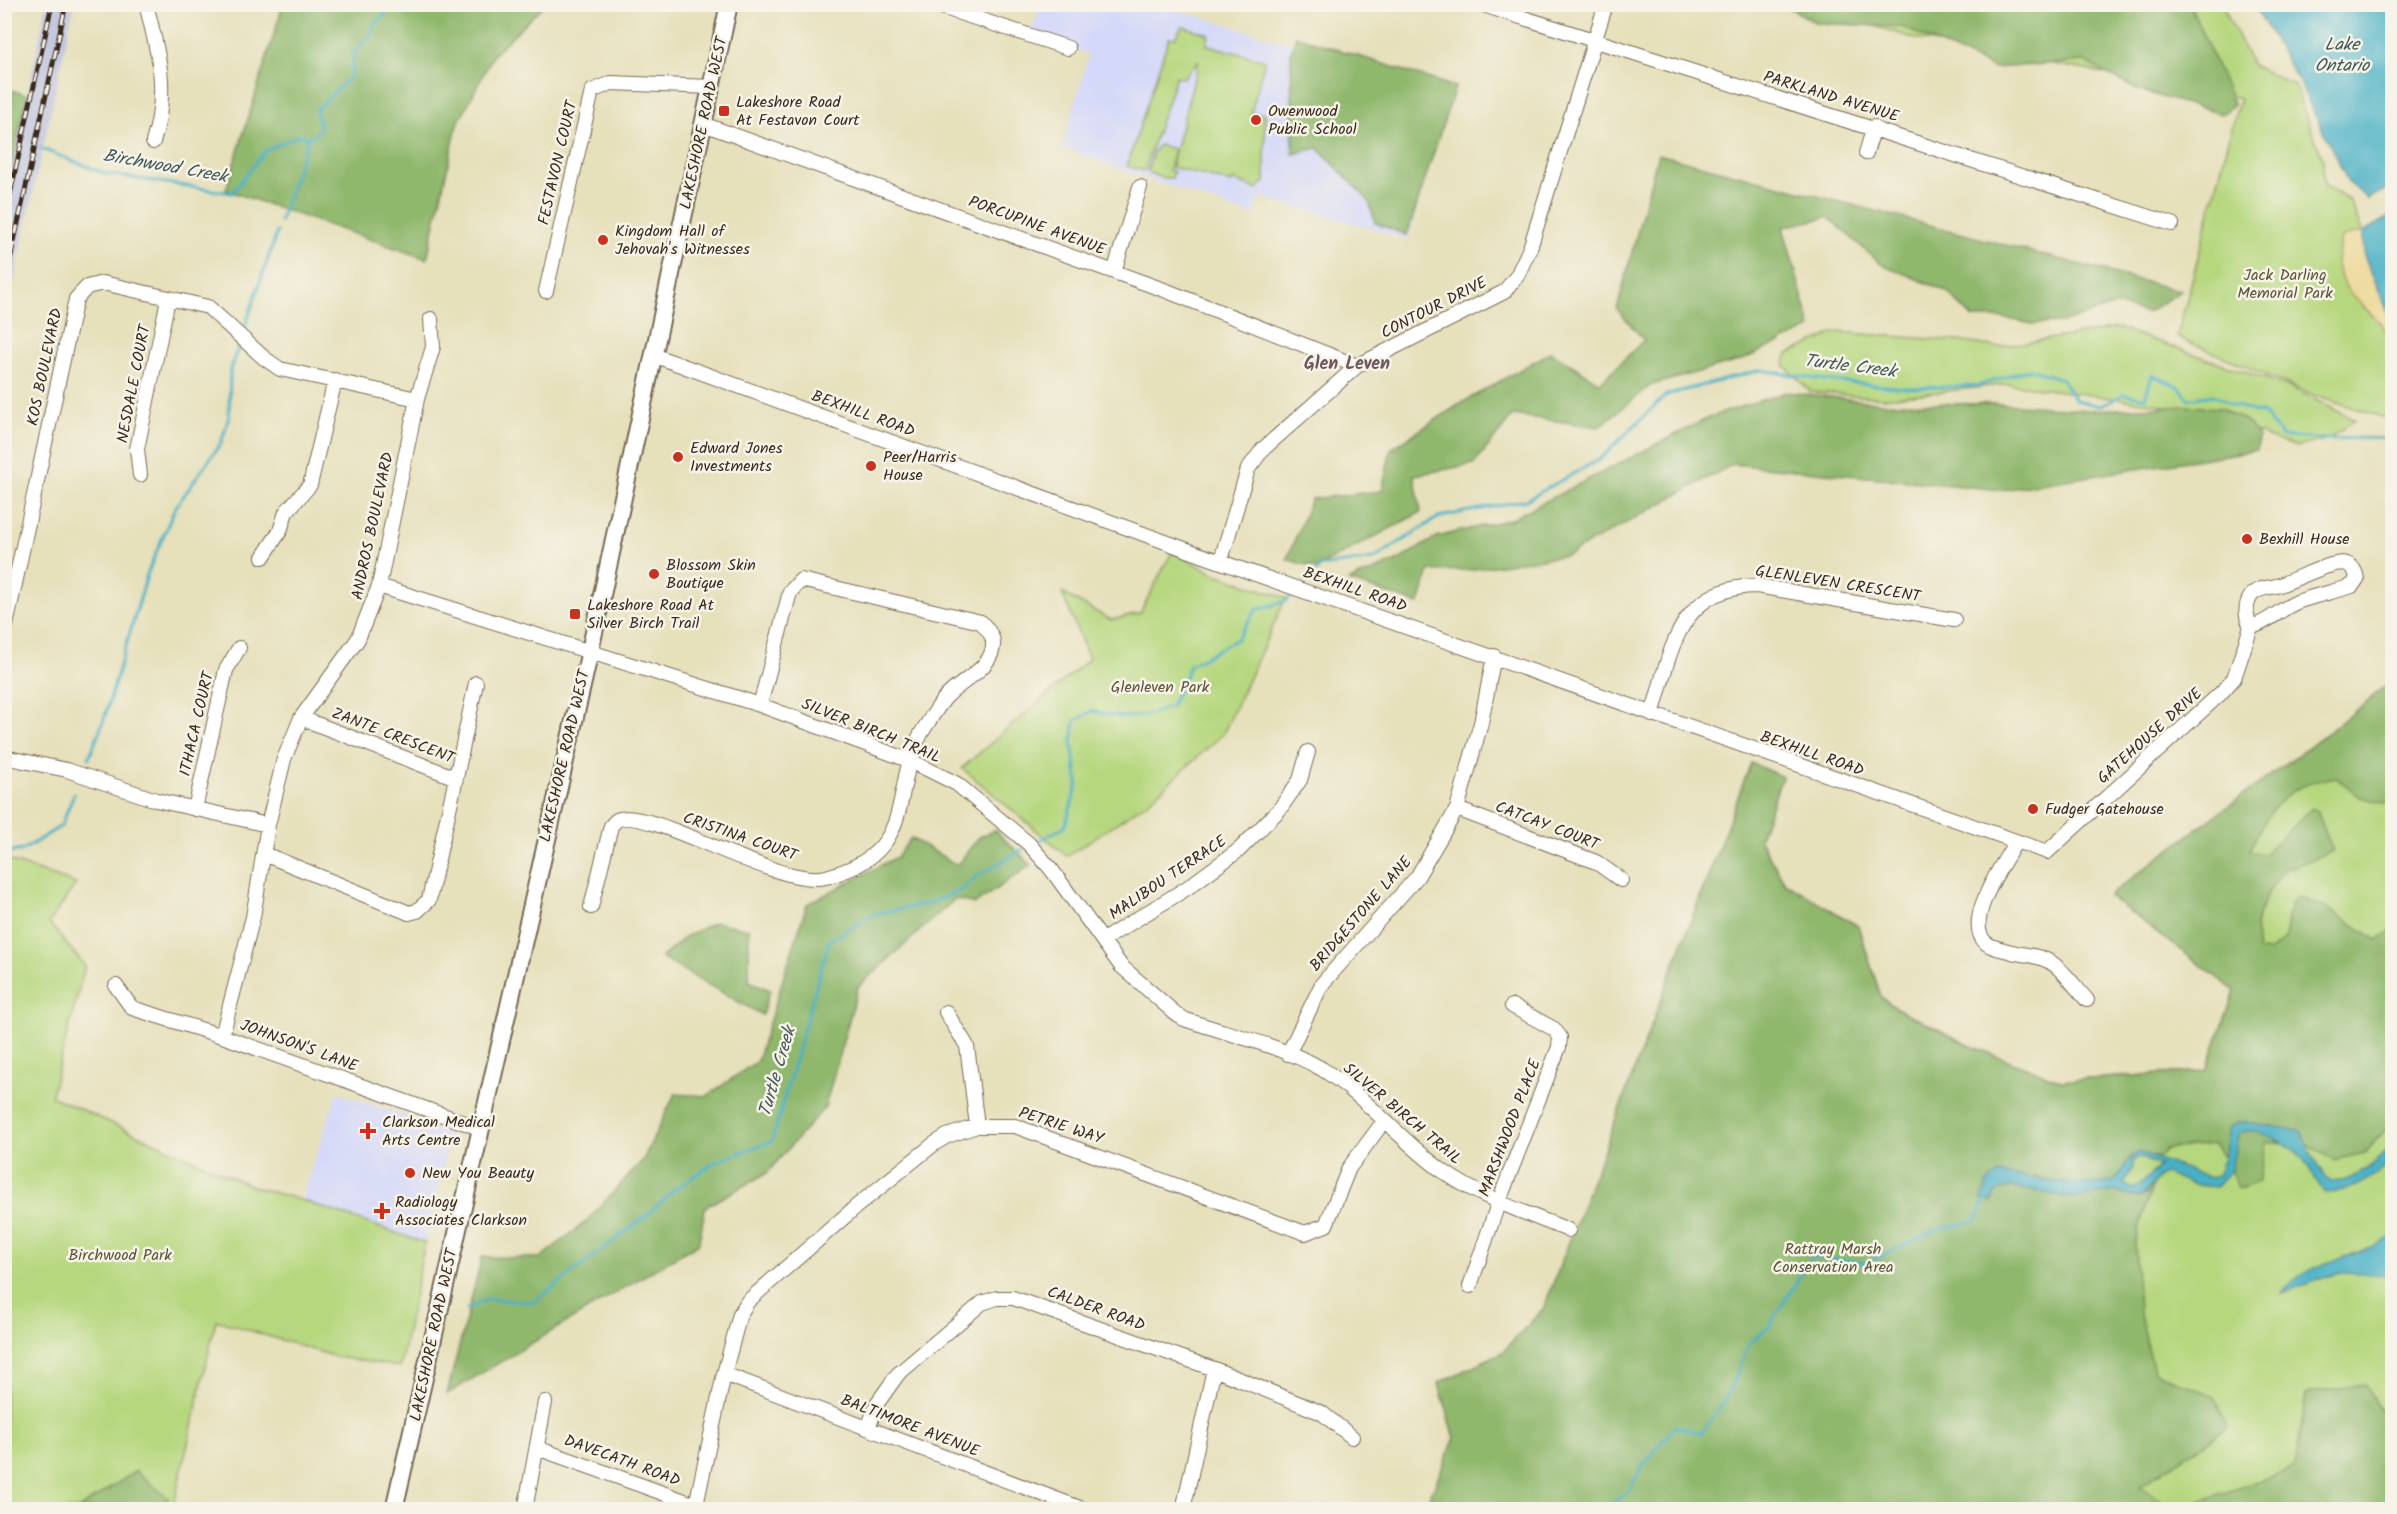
<svg xmlns="http://www.w3.org/2000/svg" width="2397" height="1514" font-family="Kalam,sans-serif">
	<rect width="100%" height="100%" fill="#f7f3e8"/>
	<filter id="ink" filterUnits="userSpaceOnUse"><feTurbulence type="fractalNoise" baseFrequency=".0167" numOctaves="2"/><feDisplacementMap in="SourceGraphic" scale="12" xChannelSelector="R" yChannelSelector="G"/><feConvolveMatrix kernelMatrix="1 2 1 2 8 2 1 2 1" color-interpolation-filters="sRGB"/></filter>
	<filter id="wash" filterUnits="userSpaceOnUse"><feTurbulence type="fractalNoise" baseFrequency=".008" numOctaves="4" result="noise"/><feDisplacementMap in="SourceGraphic" scale="24" xChannelSelector="R" yChannelSelector="G"/><feGaussianBlur stdDeviation="1.35" result="paint"/><feColorMatrix in="noise" values="0 0 0 0 0 0 0 0 0 0 0 0 0 0 0 0 0 1.4 0 .05"/><feComposite in="paint" operator="in"/></filter>
	<g filter="url(#wash)">
		<rect width="100%" height="100%" fill="#e6e0bb"/>
		<path fill="#d4d8f9" d="M1040 5H1160L1451 91 1408 239 1260 197 1253 216 1062 148 1089 54 1030 34Z
			M337 1093 447 1130 450 1138 425 1243 301 1200Z"/>
		<path fill="#bdc3de" d="M47 5H74L5 321V196Z"/>
		<path fill="#b6d77e" stroke="#78804e" stroke-width="1.5" d="M1808 5H2222L2252 65 2294 85 2323 159 2324 185 2350 201 2392 307V420L2318 397 2177 337 2240 98 1916 39Z
			M1182 26 1209 34 1207 45 1265 60 1251 113 1265 114V182L1256 189 1233 180 1232 183 1171 167 1199 60 1183 78 1176 76 1144 171 1127 166 1169 37 1175 38Z
			M1159 145 1174 149 1169 170 1174 172 1172 178H1162L1147 172 1153 152Z
			M2118 328 2290 387 2355 420 2328 439 2296 447 2215 418 2157 404 2009 384 1885 398 1811 392 1784 365 1788 354 1836 332 1958 341 1997 347Z
			M1172 552 1213 573 1286 598 1223 734 1148 802 1067 856 962 768 1089 659 1062 593 1111 620 1140 613Z
			M2392 681V1509L1420 1510 1425 1508 1455 1438 1439 1383 1503 1352 1544 1308 1751 763 1782 777 1759 839 1784 882 1858 926 1881 997 1896 1008 1971 1046 2061 1081 2206 1071 2235 991 2109 896C2202 823 2301 757 2392 681Z
			M5 859 76 884 49 923 85 966 51 1096 254 1187 301 1200 425 1243 400 1367 336 1357 216 1320 173 1509 5 1510Z"/>
		<path fill="#90b86d" stroke="#667146" stroke-width="1.5" d="M283 5H544L494 54 457 125 427 259 226 190Z
			M1785 5H2190L2234 105 2222 114 2137 90 2084 61 1993 68 1902 27 1816 23Z
			M1296 36 1455 87 1407 235 1375 223 1369 201 1318 148 1293 154 1291 52Z
			M5 88 27 95 5 196 4 88Z
			M1658 154 2181 291 2146 313 2116 305 2060 323 2032 324 2003 318H1973L1946 291 1881 264 1828 217 1783 227 1811 328 1742 360 1651 385 1599 427 1513 415 1474 464 1414 475 1421 512 1316 568 1287 559 1311 499 1382 491 1391 449 1460 404 1551 352 1600 383 1644 340 1617 309Z
			M1786 392 1883 403 2003 404 2089 410 2188 406 2221 408 2250 424 2258 437 2257 450 2002 490 1733 464 1568 555 1467 570 1429 571 1419 604 1349 581 1399 560 1437 537 1511 519 1710 417Z
			M2392 681V805L2360 797 2336 777C2284 785 2271 806 2249 851L2264 854 2312 808 2318 813 2333 851 2284 870 2267 894 2255 925 2258 950 2270 951 2285 939 2290 906 2298 897 2325 907 2377 940 2392 930V1123L2365 1153 2333 1160 2308 1144 2266 1142 2259 1182 2239 1189 2224 1157 2214 1144 2166 1149 2158 1158 2139 1152 2131 1157 2115 1181C2087 1187 2062 1187 2035 1177L1996 1191 2011 1187 2075 1198 2116 1191 2139 1198 2146 1195 2155 1178 2135 1241 2139 1311 2154 1371 2215 1397 2228 1428 2140 1486 2171 1509 1420 1510 1425 1508 1455 1438 1439 1383 1503 1352 1544 1308 1751 763 1782 777 1759 839 1784 882 1858 926 1881 997 1896 1008 1971 1046 2061 1081 2206 1071 2235 991 2109 896C2202 823 2301 757 2392 681Z
			M995 830 1031 865 975 904 955 899 858 987 825 1107 767 1173 705 1207 699 1243 447 1394 482 1257 540 1258 588 1220 643 1160 675 1094 707 1096 757 1061 807 904 897 857 911 838 957 865 979 837Z
			M715 922 749 929V981L770 990 762 1015 661 958 687 936Z
			M2364 1384 2389 1425 2392 1509H2178L2295 1468 2306 1394Z
			M136 1471 168 1498 165 1509H78Z"/>
		<path fill="#eeda9e" stroke="#94825e" stroke-width="1.5" d="M2363 232 2364 255 2392 321V340C2379 313 2346 301 2338 270 2335 260 2340 247 2341 237Z"/>
		<path fill="#47b0c6" stroke="#416d72" stroke-width="1.5" fill-rule="evenodd" d="M2254 5H2392V186L2368 199 2348 182 2299 82Z
			M2392 215V321L2364 255 2363 232Z
			M2240 1121 2301 1131C2308 1145 2316 1170 2329 1179 2346 1190 2382 1158 2392 1146V1163C2371 1178 2353 1192 2326 1193 2314 1182 2312 1169 2302 1158 2290 1143 2256 1127 2239 1133L2231 1170 2216 1187 2194 1185 2165 1173C2153 1179 2151 1192 2139 1198L2116 1191 2075 1198 2011 1187 1996 1192 1992 1202 1982 1200 1987 1183 1999 1174C2042 1177 2071 1190 2115 1181L2131 1157 2139 1152 2210 1178 2218 1174 2224 1157 2229 1127ZM2139 1157 2160 1166C2149 1173 2145 1184 2132 1189L2123 1184 2133 1169V1161Z
			M2392 1236V1275L2337 1273 2282 1293C2305 1260 2359 1259 2392 1236Z"/>
		<g fill="none" stroke-linecap="round" stroke-linejoin="round">
			<path stroke="#47b0c6" stroke-width="3" d="M42 149 107 174 232 193 265 151 298 135C309 139 314 138 320 128L316 110 351 76 354 52C363 47 364 38 373 33L374 24 384 16 392 4
				M280 221 308 138
				M245 327 277 232
				M1305 582 1321 566 1374 559 1439 517 1526 500 1600 459 1666 395 1761 370 1824 380 1905 388 1977 386 2030 369 2062 379 2075 400 2100 406 2124 394 2145 398 2152 375 2178 386 2189 399 2213 395 2233 405 2264 414 2282 436C2319 442 2355 436 2392 439
				M89 758 104 719 148 572 175 508 221 443 229 417 230 370 239 345
				M1039 841 1065 826 1078 783 1072 743 1075 721 1092 711C1123 719 1142 720 1171 706L1190 665 1237 639 1256 610 1286 601 1291 596
				M4 853 23 850 61 826 74 794
				M467 1309 487 1299 534 1302 646 1216 675 1189 717 1161 772 1141 829 941 874 914 928 904 963 889 977 876 1022 850
				M1602 1510 1628 1492 1644 1464 1675 1426 1701 1433 1724 1402 1751 1341 1768 1328 1812 1257 1868 1263 1933 1231 1977 1220 1986 1199
				M2384 1510 2392 1481"/>
		</g>
	</g>
	<g filter="url(#ink)">
		<g fill="none" stroke-linecap="round" stroke-linejoin="round">
			<g stroke="#776a55" stroke-width="16">
				<path id="minor" d="M146 4C159 55 169 91 153 142
					M932 4 1068 48
					M1480 4 2172 224
					M703 124 1167 291 1357 366
					M1866 153 1874 127
					M1114 272 1140 187
					M546 291 592 91 611 83 711 87
					M653 355 1204 556 2047 852 2221 693 2234 678 2251 627C2246 617 2244 606 2251 596 2256 588 2268 588 2276 586 2292 582 2333 559 2347 564 2354 567 2356 572 2357 579L2352 586C2334 592 2315 595 2297 602 2280 609 2268 623 2251 627
					M140 475 137 449 168 299
					M263 557 280 531 286 512 310 485 335 380
					M1221 560 1248 469 1263 449 1357 366 1504 292 1517 276 1530 248 1606 4
					M379 586 760 705 911 761 957 784 1029 844 1051 869 1121 966 1176 1014 1184 1019C1227 1034 1283 1046 1322 1069 1367 1097 1400 1141 1444 1172 1481 1198 1526 1213 1568 1230
					M4 635 76 299 87 287 103 283 208 307 264 358 280 369 417 399
					M1652 715C1671 652 1677 587 1757 586L1954 620
					M4 757 67 770 156 800 268 825
					M456 778 476 683
					M195 809 226 670 239 648
					M1457 809 1596 862 1621 880
					M2015 843C2003 864 1962 922 1986 943 1992 948 2005 950 2012 952 2027 956 2043 955 2056 966 2067 975 2077 989 2087 1000
					M264 854 409 913 417 911 429 900 456 778 301 718
					M591 907 611 826C613 824 615 821 617 820 646 804 779 889 826 877 925 851 885 785 927 724 933 715 939 705 945 698 958 683 984 672 991 654 997 640 990 632 981 622L801 580 790 592 760 705
					M1103 940 1187 888 1239 850 1279 810 1300 780 1308 752
					M116 986 132 1008 222 1036 479 1128
					M946 1012 967 1046 977 1126
					M222 1036 253 917 268 825 284 759 301 718 358 639 379 586 417 399 433 347 431 319
					M1288 1054 1322 984 1417 877 1457 809 1481 723 1494 656
					M1470 1286 1499 1201 1559 1047 1560 1037 1554 1029 1512 1006
					M724 1374 1085 1510
					M868 1428 878 1402 898 1374 982 1303 997 1298H1013L1214 1369 1322 1413 1352 1437
					M537 1448 696 1505
					M525 1510 545 1402
					M695 1510 724 1374 740 1314 748 1301 858 1205 934 1144 947 1136 977 1126H1015L1305 1233 1326 1225 1349 1168 1384 1121
					M1183 1510 1214 1369"/>
			</g>
			<g stroke="#776a55" stroke-width="20">
				<path id="major" d="M390 1510 395 1505 590 651 729 4"/>
			</g>
			<use href="#minor" stroke="#fff" stroke-width="14"/>
			<use href="#major" stroke="#fff" stroke-width="16"/>
			<g stroke="#3b2a1e" stroke-width="5">
				<path id="rail" d="M4 222 52 4
					M4 287 66 4"/>
			</g>
			<use href="#rail" stroke="#f7f3e8" stroke-width="3" stroke-dasharray="9" stroke-linecap="butt"/>
		</g>
	</g>
	<g fill="#c8321e" stroke="#f7f3e8" stroke-width="2">
		<rect x="718" y="105" width="12" height="12" rx="3"/>
		<circle cx="1256" cy="120" r="6"/>
		<circle cx="603" cy="240" r="6"/>
		<circle cx="678" cy="457" r="6"/>
		<circle cx="871" cy="466" r="6"/>
		<circle cx="2247" cy="539" r="6"/>
		<circle cx="654" cy="574" r="6"/>
		<rect x="569" y="608" width="12" height="12" rx="3"/>
		<circle cx="2033" cy="809" r="6"/>
		<path d="M365 1122h6v6h6v6h-6v6h-6v-6h-6v-6h6z"/>
		<circle cx="410" cy="1173" r="6"/>
		<path d="M379 1202h6v6h6v6h-6v6h-6v-6h-6v-6h6z"/>
	</g>
	<g text-anchor="middle" dominant-baseline="central" stroke-width="5" stroke-linejoin="round" paint-order="stroke">
		<g font-size="16" fill="#3b2a1e" stroke="#f7f3e8">
			<text transform="translate(1831 97) rotate(17)">PARKLAND AVENUE</text>
			<text transform="translate(704 123) rotate(-78)">LAKESHORE ROAD WEST</text>
			<text transform="translate(558 163) rotate(-77)">FESTAVON COURT</text>
			<text transform="translate(1037 226) rotate(20)">PORCUPINE AVENUE</text>
			<text transform="translate(1434 308) rotate(-27)">CONTOUR DRIVE</text>
			<text transform="translate(45 367) rotate(-78)">KOS BOULEVARD</text>
			<text transform="translate(134 384) rotate(-79)">NESDALE COURT</text>
			<text transform="translate(863 414) rotate(20)">BEXHILL ROAD</text>
			<text transform="translate(373 526) rotate(-78)">ANDROS BOULEVARD</text>
			<text transform="translate(1838 584) rotate(9)">GLENLEVEN CRESCENT</text>
			<text transform="translate(1355 590) rotate(19)">BEXHILL ROAD</text>
			<text transform="translate(197 724) rotate(-77)">ITHACA COURT</text>
			<text transform="translate(871 731) rotate(22)">SILVER BIRCH TRAIL</text>
			<text transform="translate(393 736) rotate(21)">ZANTE CRESCENT</text>
			<text transform="translate(2150 736) rotate(-42)">GATEHOUSE DRIVE</text>
			<text transform="translate(1812 754) rotate(19)">BEXHILL ROAD</text>
			<text transform="translate(565 756) rotate(-77)">LAKESHORE ROAD WEST</text>
			<text transform="translate(1547 826) rotate(21)">CATCAY COURT</text>
			<text transform="translate(740 837) rotate(19)">CRISTINA COURT</text>
			<text transform="translate(1168 878) rotate(-34)">MALIBOU TERRACE</text>
			<text transform="translate(1361 914) rotate(-49)">BRIDGESTONE LANE</text>
			<text transform="translate(299 1046) rotate(20)">JOHNSON'S LANE</text>
			<text transform="translate(1402 1114) rotate(40)">SILVER BIRCH TRAIL</text>
			<text transform="translate(1061 1126) rotate(18)">PETRIE WAY</text>
			<text transform="translate(1510 1128) rotate(-69)">MARSHWOOD PLACE</text>
			<text transform="translate(1096 1309) rotate(20)">CALDER ROAD</text>
			<text transform="translate(434 1335) rotate(-78)">LAKESHORE ROAD WEST</text>
			<text transform="translate(910 1426) rotate(21)">BALTIMORE AVENUE</text>
			<text transform="translate(622 1461) rotate(20)">DAVECATH ROAD</text>
		</g>
		<g font-size="16" fill="#3b2a1e" stroke="#f7f3e8" text-anchor="start">
			<text x="736" y="102">Lakeshore Road<tspan x="736" dy="18">At Festavon Court</tspan></text>
			<text x="1268" y="111">Owenwood<tspan x="1268" dy="18">Public School</tspan></text>
			<text x="615" y="231">Kingdom Hall of<tspan x="615" dy="18">Jehovah's Witnesses</tspan></text>
			<text x="690" y="448">Edward Jones<tspan x="690" dy="18">Investments</tspan></text>
			<text x="883" y="457">Peer/Harris<tspan x="883" dy="18">House</tspan></text>
			<text x="2259" y="539">Bexhill House</text>
			<text x="666" y="565">Blossom Skin<tspan x="666" dy="18">Boutique</tspan></text>
			<text x="587" y="605">Lakeshore Road At<tspan x="587" dy="18">Silver Birch Trail</tspan></text>
			<text x="2045" y="809">Fudger Gatehouse</text>
			<text x="382" y="1122">Clarkson Medical<tspan x="382" dy="18">Arts Centre</tspan></text>
			<text x="422" y="1173">New You Beauty</text>
			<text x="395" y="1202">Radiology<tspan x="395" dy="18">Associates Clarkson</tspan></text>
		</g>
		<g font-size="16" fill="#5a5536" stroke="#f7f3e8">
			<text x="2285" y="275">Jack Darling<tspan x="2285" dy="18">Memorial Park</tspan></text>
			<text x="1160" y="687">Glenleven Park</text>
			<text x="1833" y="1249">Rattray Marsh<tspan x="1833" dy="18">Conservation Area</tspan></text>
			<text x="120" y="1255">Birchwood Park</text>
		</g>
		<g font-size="18" font-style="italic" fill="#3f5959" stroke="#f7f3e8">
			<text x="2342" y="45">Lake<tspan x="2342" dy="21">Ontario</tspan></text>
			<text transform="translate(165 167) rotate(10)">Birchwood Creek</text>
			<text transform="translate(1850 367) rotate(7)">Turtle Creek</text>
			<text transform="translate(778 1072) rotate(-74)">Turtle Creek</text>
		</g>
		<g font-size="18" font-weight="bold" fill="#6d565e" stroke="#f7f3e8">
			<text x="1347" y="364">Glen Leven</text>
		</g>
	</g>
	<rect width="2397" height="1514" fill="none" stroke="#f7f3e8" stroke-width="24"/>
</svg>
